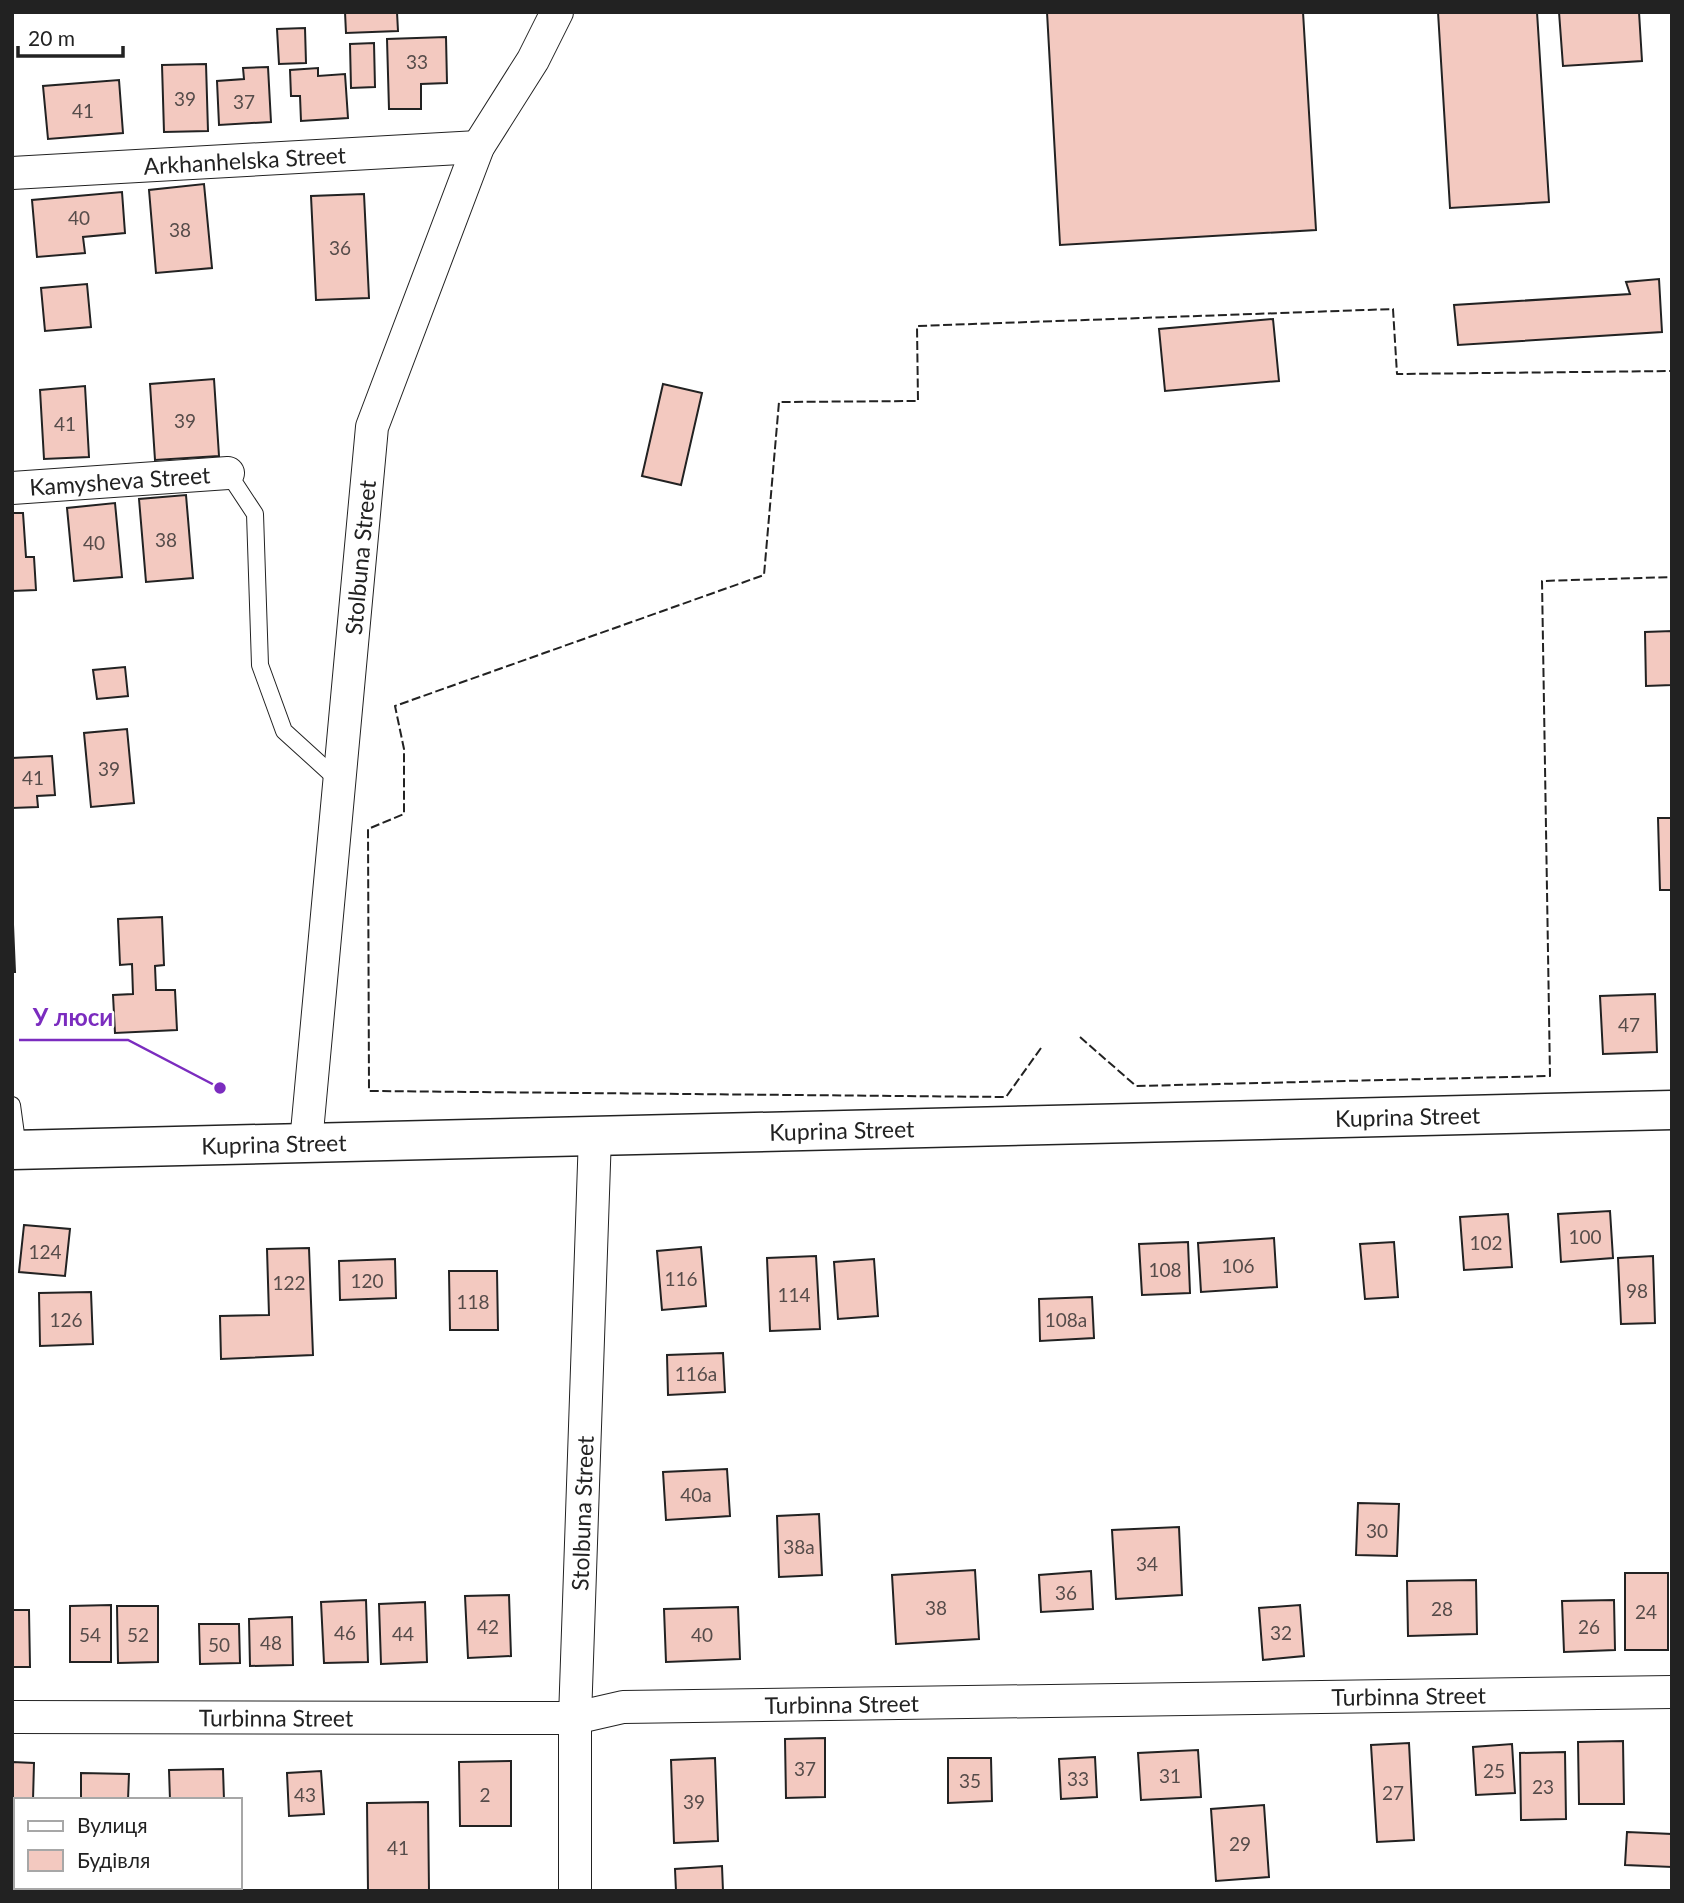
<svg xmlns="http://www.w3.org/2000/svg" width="1684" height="1903" font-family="Lato,sans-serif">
	<rect width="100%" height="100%" fill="#fff"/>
	<path fill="#f3c9c0" stroke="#222" stroke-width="2" d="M345 12H397L398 31 346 33Z
		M1047 12H1303L1316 230 1060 245Z
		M1438 12H1537L1549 202 1450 208Z
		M1559 12H1639L1642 61 1563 66Z
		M305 28 306 63 279 64 277 29Z
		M446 37 447 83 421 84V109H389L387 39Z
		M374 43 375 87 351 88 350 44Z
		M206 64 208 131 164 132 162 65Z
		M268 67 271 122 219 125 217 81 244 79 243 68Z
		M318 68V76L345 74 348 118 301 121 300 96H291L290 70Z
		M119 80 123 133 48 139 43 86Z
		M204 184 212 268 156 273 149 190Z
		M122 192 125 233 83 237 85 253 37 257 32 200Z
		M364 194 369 298 316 300 311 196Z
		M1659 279 1662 332 1458 345 1454 305 1630 294 1626 282Z
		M87 284 91 327 45 331 41 288Z
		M1273 319 1279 381 1165 391 1159 329Z
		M214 379 219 456 155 460 150 384Z
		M663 384 702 393 681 485 642 476Z
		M85 386 89 457 44 459 40 390Z
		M186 495 193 578 146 582 139 499Z
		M115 503 122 577 74 581 67 508Z
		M12 513H23L26 557H34L36 590 12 591Z
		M1672 631V685L1646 686 1645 632Z
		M125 667 128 696 97 699 93 670Z
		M127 729 134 803 91 807 84 733Z
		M52 756 55 795 37 796 38 807 12 808V758Z
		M1658 818H1672V890H1660Z
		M12 901 15 972H12Z
		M162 917 164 965 155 966 156 990H175L177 1030 115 1033 113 995 133 994 132 964 120 965 118 919Z
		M1655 994 1657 1052 1603 1054 1600 996Z
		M1610 1211 1613 1258 1561 1262 1558 1214Z
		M1508 1214 1512 1267 1464 1270 1460 1217Z
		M24 1225 70 1229 65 1276 19 1272Z
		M1274 1238 1277 1287 1201 1292 1198 1243Z
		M1188 1242 1190 1293 1142 1295 1139 1244Z
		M1394 1242 1398 1297 1365 1299 1360 1244Z
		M701 1247 706 1306 662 1310 657 1251Z
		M309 1248 313 1355 221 1359 220 1316 269 1315 267 1249Z
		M816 1256 820 1329 770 1331 767 1258Z
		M1653 1256 1655 1323 1621 1324 1618 1258Z
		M395 1259 396 1298 340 1300 339 1261Z
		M874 1259 878 1316 838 1319 834 1262Z
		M449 1271H497L498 1330H450Z
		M91 1292 93 1344 40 1346 39 1293Z
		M1092 1297 1094 1338 1040 1341 1039 1299Z
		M723 1353 725 1392 668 1395 667 1355Z
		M727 1469 730 1516 666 1520 663 1472Z
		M1358 1503 1399 1504 1397 1556 1356 1555Z
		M819 1514 822 1575 779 1577 777 1516Z
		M1179 1527 1182 1595 1116 1599 1112 1530Z
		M975 1570 979 1639 896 1644 892 1575Z
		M1091 1571 1093 1609 1041 1612 1039 1575Z
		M1625 1573H1668V1650H1625Z
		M1476 1580 1477 1634 1408 1636 1407 1581Z
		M509 1595 511 1656 468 1658 465 1596Z
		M366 1600 368 1662 324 1663 321 1602Z
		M1614 1600 1615 1650 1564 1652 1562 1601Z
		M425 1602 427 1662 381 1664 379 1604Z
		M111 1605V1662H70V1606Z
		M1300 1605 1304 1656 1263 1660 1259 1608Z
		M117 1606H158V1662L118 1663Z
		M738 1607 740 1659 666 1662 664 1609Z
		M12 1610H29L30 1667H12Z
		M292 1617 293 1665 250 1666 249 1619Z
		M199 1624H239L240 1663 200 1664Z
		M825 1738V1797L786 1798 785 1739Z
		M1623 1741 1624 1804H1579L1578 1742Z
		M1409 1743 1414 1840 1377 1842 1371 1745Z
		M1512 1744 1515 1793 1476 1795 1473 1747Z
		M1198 1750 1201 1797 1141 1800 1138 1753Z
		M1565 1752 1566 1819 1521 1820 1520 1753Z
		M1095 1757 1097 1797 1061 1799 1059 1759Z
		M715 1758 718 1841 674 1843 671 1760Z
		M948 1758H991L992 1801 948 1803Z
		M511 1761V1826H460L459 1762Z
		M12 1762 34 1763 33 1800H16V1817H12Z
		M223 1769 224 1800H170L169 1770Z
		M321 1771 324 1814 289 1816 287 1773Z
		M81 1773 129 1774 128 1800H81Z
		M428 1802 429 1891H368L367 1803Z
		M1264 1805 1269 1877 1216 1881 1211 1809Z
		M1627 1832 1672 1834V1867L1625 1865Z
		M722 1866 723 1891H676L675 1869Z"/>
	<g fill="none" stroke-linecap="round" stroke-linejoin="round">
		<g stroke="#222" stroke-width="18">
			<path id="lane" d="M228 473 255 514 260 665 284 731 339 781
				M12 1105 18 1149"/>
		</g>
		<g stroke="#222" stroke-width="34">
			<g id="street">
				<path id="s1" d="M12 173 478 147"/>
				<path id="s2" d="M12 488 228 473"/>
				<path id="s3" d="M306 1143 372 427 478 147 533 60 557 12"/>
				<path id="s4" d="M12 1717 575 1718 623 1707 1672 1692"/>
				<path id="s5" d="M575 1891V1718L595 1135"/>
			</g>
		</g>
		<g stroke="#222" stroke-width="41">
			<g id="secondary">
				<path id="s6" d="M12 1150 1672 1110"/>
			</g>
		</g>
		<use href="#lane" stroke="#fff" stroke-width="16"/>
		<use href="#street" stroke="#fff" stroke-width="32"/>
		<use href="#secondary" stroke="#fff" stroke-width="38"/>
		<path stroke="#222" stroke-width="2" stroke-dasharray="9 3.5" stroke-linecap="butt" d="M1080 1037 1136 1086 1550 1076 1542 581 1672 577
			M1041 1048 1006 1097 369 1091 368 829 404 814V749L395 706 764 575 779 402 918 401 917 326 1393 309 1397 374 1672 371"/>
	</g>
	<g text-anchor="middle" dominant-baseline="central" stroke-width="5" stroke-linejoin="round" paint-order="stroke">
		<g font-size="19" fill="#564c4a">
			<text x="417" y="61">33</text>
			<text x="185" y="98">39</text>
			<text x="244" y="101">37</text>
			<text x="83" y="110">41</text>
			<text x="79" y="217">40</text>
			<text x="180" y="229">38</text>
			<text x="340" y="247">36</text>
			<text x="185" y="420">39</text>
			<text x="65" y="423">41</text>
			<text x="166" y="539">38</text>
			<text x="94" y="542">40</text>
			<text x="109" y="768">39</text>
			<text x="33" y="777">41</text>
			<text x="1629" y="1024">47</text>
			<text x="1585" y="1236">100</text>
			<text x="1486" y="1242">102</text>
			<text x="45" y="1251">124</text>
			<text x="1238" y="1265">106</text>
			<text x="1165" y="1269">108</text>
			<text x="681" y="1278">116</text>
			<text x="367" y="1280">120</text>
			<text x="289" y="1282">122</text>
			<text x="1637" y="1290">98</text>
			<text x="794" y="1294">114</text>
			<text x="473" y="1301">118</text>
			<text x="66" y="1319">126</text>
			<text x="1066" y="1319">108а</text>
			<text x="696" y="1373">116а</text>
			<text x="696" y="1494">40а</text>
			<text x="1377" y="1530">30</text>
			<text x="799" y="1546">38а</text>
			<text x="1147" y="1563">34</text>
			<text x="1066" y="1592">36</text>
			<text x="936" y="1607">38</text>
			<text x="1442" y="1608">28</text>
			<text x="1646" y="1611">24</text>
			<text x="488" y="1626">42</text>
			<text x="1589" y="1626">26</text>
			<text x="345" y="1632">46</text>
			<text x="1281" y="1632">32</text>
			<text x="403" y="1633">44</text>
			<text x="90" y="1634">54</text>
			<text x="138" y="1634">52</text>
			<text x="702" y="1634">40</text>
			<text x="271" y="1642">48</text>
			<text x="219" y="1644">50</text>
			<text x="805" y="1768">37</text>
			<text x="1494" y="1770">25</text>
			<text x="1170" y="1775">31</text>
			<text x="1078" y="1778">33</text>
			<text x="970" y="1780">35</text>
			<text x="1543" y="1786">23</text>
			<text x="1393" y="1792">27</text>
			<text x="305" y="1794">43</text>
			<text x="485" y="1794">2</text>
			<text x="694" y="1801">39</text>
			<text x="1240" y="1843">29</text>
			<text x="398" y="1847">41</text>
		</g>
		<g font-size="23" fill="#222" stroke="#fff">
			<text stroke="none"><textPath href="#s1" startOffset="233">Arkhanhelska Street</textPath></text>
			<text stroke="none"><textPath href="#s2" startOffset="108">Kamysheva Street</textPath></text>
			<text stroke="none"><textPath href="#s3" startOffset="588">Stolbuna Street</textPath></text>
			<text stroke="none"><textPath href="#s6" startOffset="1396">Kuprina Street</textPath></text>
			<text stroke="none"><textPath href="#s6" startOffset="830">Kuprina Street</textPath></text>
			<text stroke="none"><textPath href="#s6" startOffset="262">Kuprina Street</textPath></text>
			<text stroke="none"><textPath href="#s5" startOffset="378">Stolbuna Street</textPath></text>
			<text stroke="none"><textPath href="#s4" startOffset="1398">Turbinna Street</textPath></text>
			<text stroke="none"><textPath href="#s4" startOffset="831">Turbinna Street</textPath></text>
			<text stroke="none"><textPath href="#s4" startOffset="264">Turbinna Street</textPath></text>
		</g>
	</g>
	<path fill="none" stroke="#7b2cbf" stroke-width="2.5" d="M220 1088L128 1040H19"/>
	<circle fill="#7b2cbf" stroke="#fff" stroke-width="2.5" cx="220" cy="1088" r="7"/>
	<g font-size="24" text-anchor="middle" font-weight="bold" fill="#7b2cbf" stroke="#fff" stroke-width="5" stroke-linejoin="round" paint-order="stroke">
		<text x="73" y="1026">У люси</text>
	</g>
	<rect width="1684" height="1903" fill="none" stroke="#222222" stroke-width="28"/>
	<rect x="14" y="1798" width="228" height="91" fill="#ffffff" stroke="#a7a7a7" stroke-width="2"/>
	<rect x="28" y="1821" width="35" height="10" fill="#ffffff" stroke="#a7a7a7" stroke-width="2"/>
	<text x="77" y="1833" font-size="21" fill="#222222">Вулиця</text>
	<rect x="28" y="1850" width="35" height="21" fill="#f3c9c0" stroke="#a7a7a7" stroke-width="2"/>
	<text x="77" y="1868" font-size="21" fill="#222222">Будівля</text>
	<path d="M18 46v10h105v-10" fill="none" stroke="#222222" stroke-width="3.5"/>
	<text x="28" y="46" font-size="21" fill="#222222" stroke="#ffffff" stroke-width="5" paint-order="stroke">20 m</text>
</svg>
